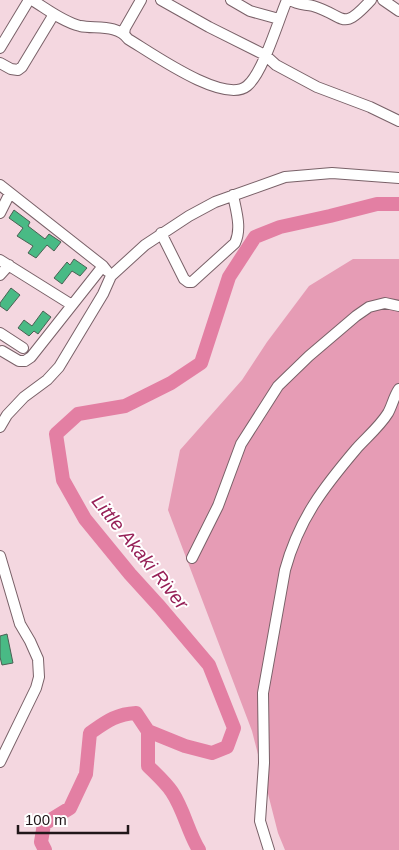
<svg xmlns="http://www.w3.org/2000/svg" width="399" height="850" font-family="Arial,sans-serif">
	<rect width="100%" height="100%" fill="#f4d7e0"/>
	<path fill="#e69cb5" d="M353 259H399V850H285L278 833 252 731 168 510 180 450 242 380 267 342 309 286Z"/>
	<g fill="none" stroke-linecap="round" stroke-linejoin="round">
		<path stroke="#e37fa3" stroke-width="14" d="M148 731V766C156 774 166 783 172 792 184 810 188 832 199 850
			M45 850 41 842 44 824 70 808 86 774 90 733C106 722 116 714 136 713L148 731 185 746 212 753 227 747 234 728 209 665 160 607 130 574 85 519 63 480 56 434 78 414 125 406 171 383 201 363 229 277 255 237 280 227 330 216 377 204H399"/>
	</g>
	<path fill="#49ba85" stroke="#4a6154" d="M14 210 30 222 28 226 45 239 49 234 61 242 54 251 47 245 36 258 28 253 33 246 17 236 23 228 9 218Z
		M74 259 87 268 80 276 72 271 62 284 54 278 67 262 70 265Z
		M11 288 20 295 7 311 0 306V303Z
		M43 311 51 317 38 334 34 331 29 336 18 328 24 320 32 326Z
		M7 634 13 663 2 665 0 657V636Z"/>
	<g fill="none" stroke-linecap="round" stroke-linejoin="round">
		<g stroke="#796168" stroke-width="12">
			<path id="minor" d="M32 0C47 9 63 22 80 26 95 29 118 24 128 39 150 52 224 105 247 86 263 73 278 21 287 0
				M161 0 209 27 265 55 276 65 317 87 370 107 399 121
				M231 0 250 11 279 19
				M290 0C298 5 305 4 313 6 346 16 341 33 371 0
				M383 0 399 11
				M124 34 125 28 141 0
				M0 48 29 0
				M0 63 11 69 18 70 22 67 54 14
				M0 185 103 266 107 271
				M0 213 10 193
				M161 233 184 279 188 282H192L235 243C242 228 236 211 233 195
				M0 260 72 305
				M0 275 9 265
				M0 333 23 348
				M2 351 19 361H25L31 357 103 266
				M0 427 7 415 24 397 47 380 59 367 103 294 111 276 145 245 189 216 215 202 285 177 332 173 399 178
				M0 556 20 624 30 641 38 659 39 677 36 688 0 762
				M192 558 218 506 241 444 278 386 309 356 356 316 369 307 385 303 399 306
				M269 850 260 821 264 763 263 693 285 570C299 519 323 488 357 448 367 437 380 426 388 413 392 406 394 396 399 389"/>
		</g>
		<use href="#minor" stroke="#fff" stroke-width="10"/>
	</g>
	<g text-anchor="middle" dominant-baseline="central" stroke-width="4" stroke-linejoin="round" paint-order="stroke">
		<g font-size="19" font-style="italic" fill="#962057" stroke="#fff">
			<text transform="translate(140 552) rotate(51)">Little Akaki River</text>
		</g>
	</g>
	<path d="M18 825v8h110v-8" fill="none" stroke="#201619" stroke-width="2.5"/>
	<text x="25" y="825" font-size="15" fill="#201619" stroke="#ffffff" stroke-width="4" paint-order="stroke">100 m</text>
</svg>
